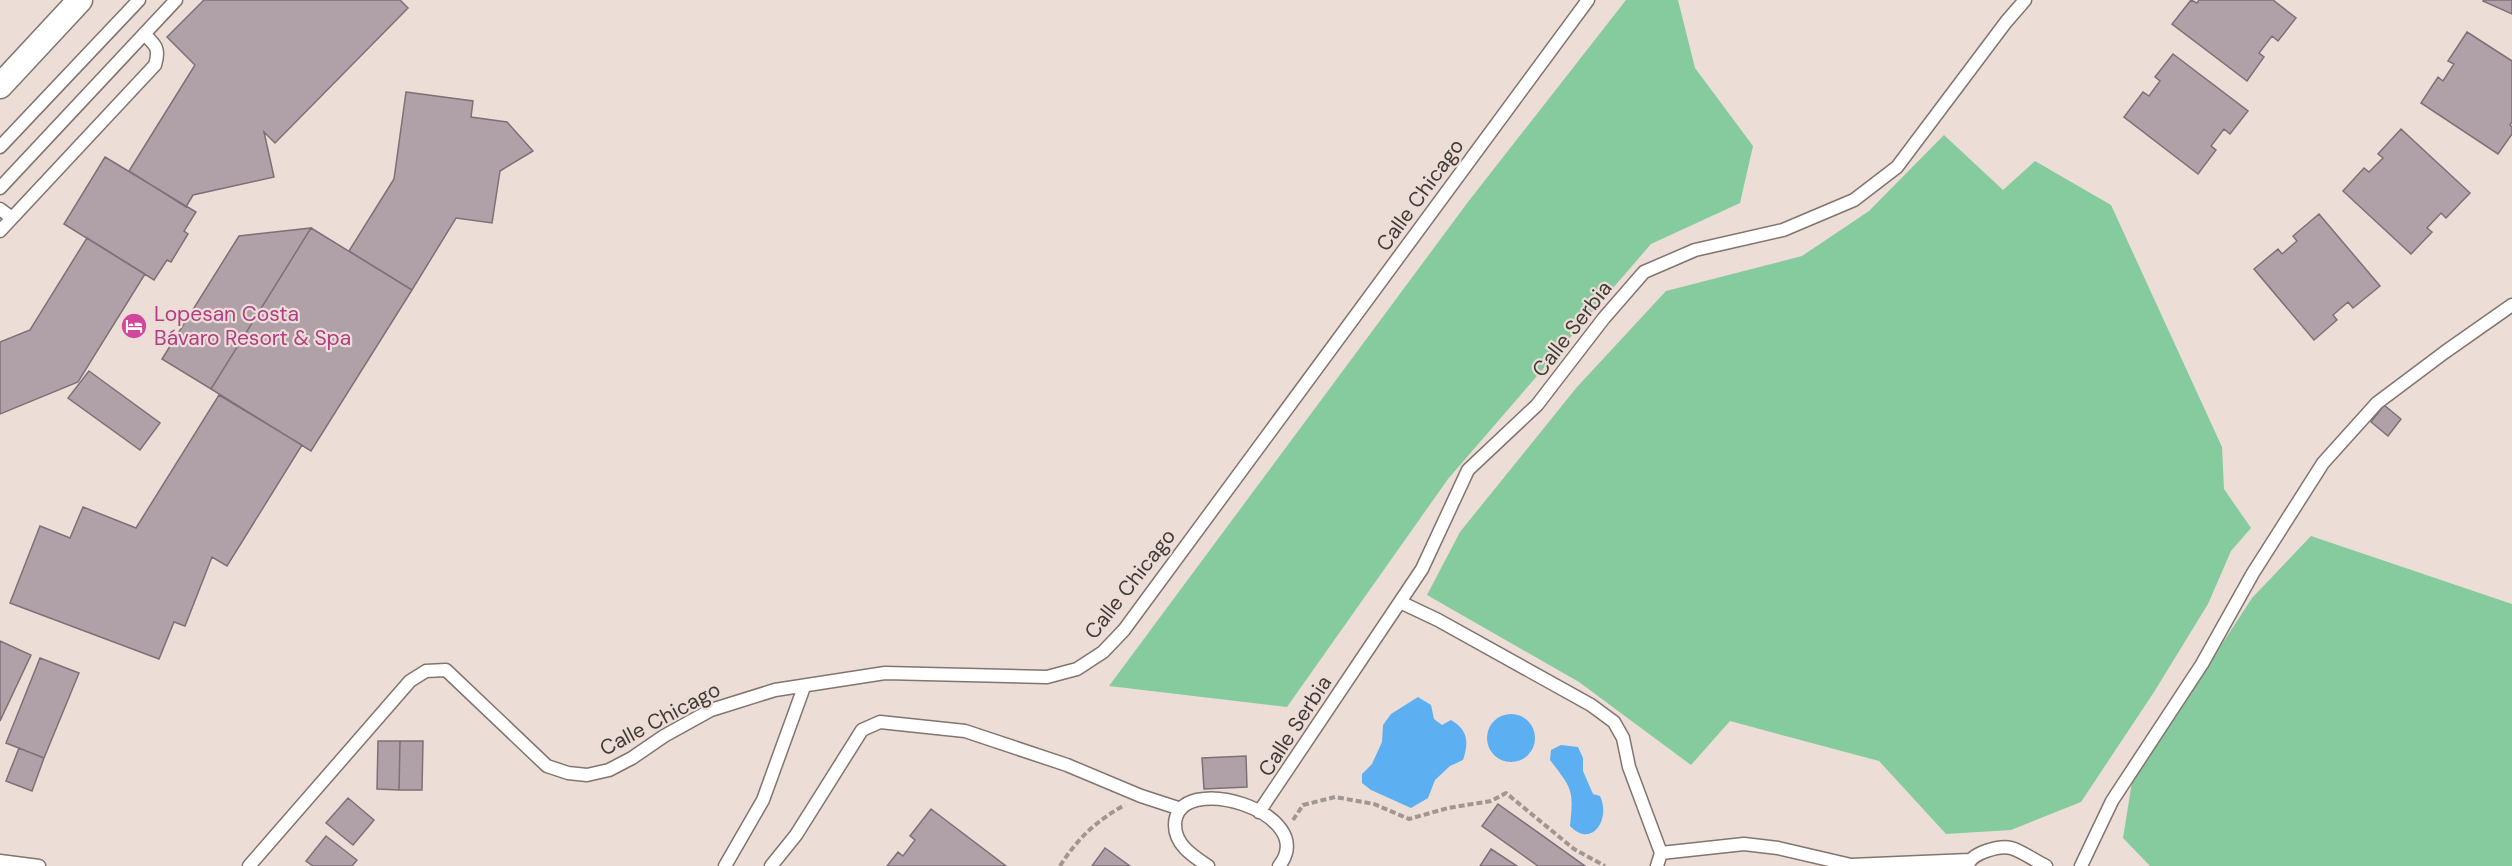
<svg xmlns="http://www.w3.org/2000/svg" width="2512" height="866" font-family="'DM Sans',sans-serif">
	<rect width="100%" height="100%" fill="#ecddd6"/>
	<path fill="#86cb9d" d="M1626 0H1678L1695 68 1753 146 1740 203 1651 244 1448 479 1287 707 1109 686 1468 202Z
		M1944 135 2003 190 2035 161 2111 205 2222 447 2224 489 2251 528 2231 551 2208 604 2154 692 2081 802 2011 830 1946 834 1879 761 1730 721 1691 765 1579 682 1427 595 1460 532 1577 387 1666 291 1802 256 1869 211Z
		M2311 536 2512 604V866H2150L2123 838 2132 782 2252 598Z"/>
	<path fill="#5caff1" d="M1418 697 1431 705 1434 719 1442 725 1451 720C1468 730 1469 742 1463 760L1450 766 1435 780 1428 798 1411 808 1371 790 1362 783V774L1372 764 1382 742 1383 725 1391 714Z
		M1487 738a24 24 0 1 1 48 0a24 24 0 1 1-48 0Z
		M1561 745 1578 747 1583 758V771L1593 794 1600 796C1611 819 1592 849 1570 826 1574 789 1572 789 1550 760L1551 750Z"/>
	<path fill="#b0a1a8" stroke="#7e7076" stroke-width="1.5" d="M204 0H400L408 8 275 143 264 132 274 177 193 195 186 207 129 171 195 65 167 37Z
		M2191 0 2197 3 2199 0H2273L2296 18 2278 41 2272 36 2259 53 2264 57 2247 81 2172 24Z
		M2512 0V14L2483 1 2484 0Z
		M2467 32 2512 61V122L2510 125 2512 127V134L2498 154 2421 103 2438 77 2443 81 2454 64 2448 61Z
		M2173 54 2248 111 2230 134 2224 129 2211 146 2216 150 2198 174 2124 117 2143 92 2149 96 2160 81 2155 77Z
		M406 92 473 101 471 117 507 122 533 151 500 171 492 223 456 218 412 290 349 251 394 179Z
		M2401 129 2470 193 2446 218 2441 213 2427 228 2432 232 2411 254 2343 191 2364 168 2369 172 2383 158 2378 154Z
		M105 157 196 212 184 231 188 234 171 262 167 260 154 280 64 224Z
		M2319 214 2380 286 2353 308 2348 302 2333 315 2337 320 2314 340 2254 269 2278 249 2282 254 2297 241 2293 236Z
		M311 228 211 389 162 359 239 236Z
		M311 228 412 290 311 451 211 389Z
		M87 238 145 274 78 382 0 414V342L30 330Z
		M89 371 160 423 140 450 68 398Z
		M219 395 302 445 227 566 212 557 185 626 174 622 159 659 10 603 40 526 70 538 83 507 136 528Z
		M2384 405 2401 419 2388 436 2371 422Z
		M0 641 31 655 0 721Z
		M40 658 79 673 44 758 6 743Z
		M378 741H400L399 790 377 789Z
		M400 741H423L422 790H399Z
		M19 748 44 758 32 791 6 781Z
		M1246 756 1247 787 1204 789 1202 758Z
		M348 798 374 820 353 845 326 823Z
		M1498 804 1585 866H1538L1482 826Z
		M931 809 1006 866H887L898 852 903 856 915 840 910 836Z
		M326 836 357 860 352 866H313L306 861Z
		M1105 848 1130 866H1092Z
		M1491 849 1517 866H1480Z"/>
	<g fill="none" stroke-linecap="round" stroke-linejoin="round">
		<g stroke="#82746e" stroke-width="15">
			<path id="lane" d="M0 147 139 0
				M0 188 176 0
				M0 209 12 218
				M0 231 155 65C160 49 156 45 144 34
				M1400 602 1438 620 1591 705 1614 722 1623 738 1629 767 1661 853 1657 866
				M1259 812 1422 569 1468 470 1537 405 1604 318 1644 272 1695 250 1783 230 1854 200 1897 167 2006 22 2025 0
				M1661 853 1744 844 1778 848 1851 865 1969 860
				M0 861 39 866
				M1968 865C1971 853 2000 845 2011 848 2022 851 2035 861 2046 866
				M249 866 410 681 426 671 446 670 547 766 568 773 587 775 609 770 632 758 664 736 711 710 775 690 885 673 1047 677 1077 669 1103 652 1124 630 1588 0
				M725 866 763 800 804 687
				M771 866 796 835 862 730 880 722 965 731 1067 765 1141 796 1181 809
				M1208 866C1193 856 1175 845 1175 825 1175 768 1322 813 1279 866
				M2081 866 2112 801 2202 664 2253 573 2323 463 2377 403 2445 352 2512 305"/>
		</g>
		<g stroke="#82746e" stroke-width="27">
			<path id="street" d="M0 86 80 0"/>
		</g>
		<path stroke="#a19691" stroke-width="4" stroke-dasharray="6 3" stroke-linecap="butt" d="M1293 820 1303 805 1335 797 1374 804 1409 819 1448 808 1491 801 1506 793 1574 849 1605 866
			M1060 866C1077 839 1097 820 1125 805"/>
		<use href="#lane" stroke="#fff" stroke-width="12"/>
		<use href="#street" stroke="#fff" stroke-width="24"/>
	</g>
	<defs>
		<g id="hotel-disc" transform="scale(1.35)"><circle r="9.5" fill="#d1479c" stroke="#ecddd6"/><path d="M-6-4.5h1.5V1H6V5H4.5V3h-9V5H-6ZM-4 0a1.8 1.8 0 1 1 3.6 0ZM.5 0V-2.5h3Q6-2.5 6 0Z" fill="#fff"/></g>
	</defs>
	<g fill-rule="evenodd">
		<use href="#hotel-disc" x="134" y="326"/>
	</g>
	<g text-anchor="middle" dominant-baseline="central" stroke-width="4.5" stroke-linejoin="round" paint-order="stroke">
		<g font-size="21" fill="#413b38" stroke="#ecddd6">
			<text transform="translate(1420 195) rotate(-54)">Calle Chicago</text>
			<text transform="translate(1572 329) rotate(-52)">Calle Serbia</text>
			<text transform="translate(1130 584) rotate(-52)">Calle Chicago</text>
			<text transform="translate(660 719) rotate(-28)">Calle Chicago</text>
			<text transform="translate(1295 726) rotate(-57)">Calle Serbia</text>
		</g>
		<g font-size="21" fill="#b23c85" stroke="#ecddd6" text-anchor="start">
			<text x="154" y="314">Lopesan Costa<tspan x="154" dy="24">Bávaro Resort &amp; Spa</tspan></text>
		</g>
	</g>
</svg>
